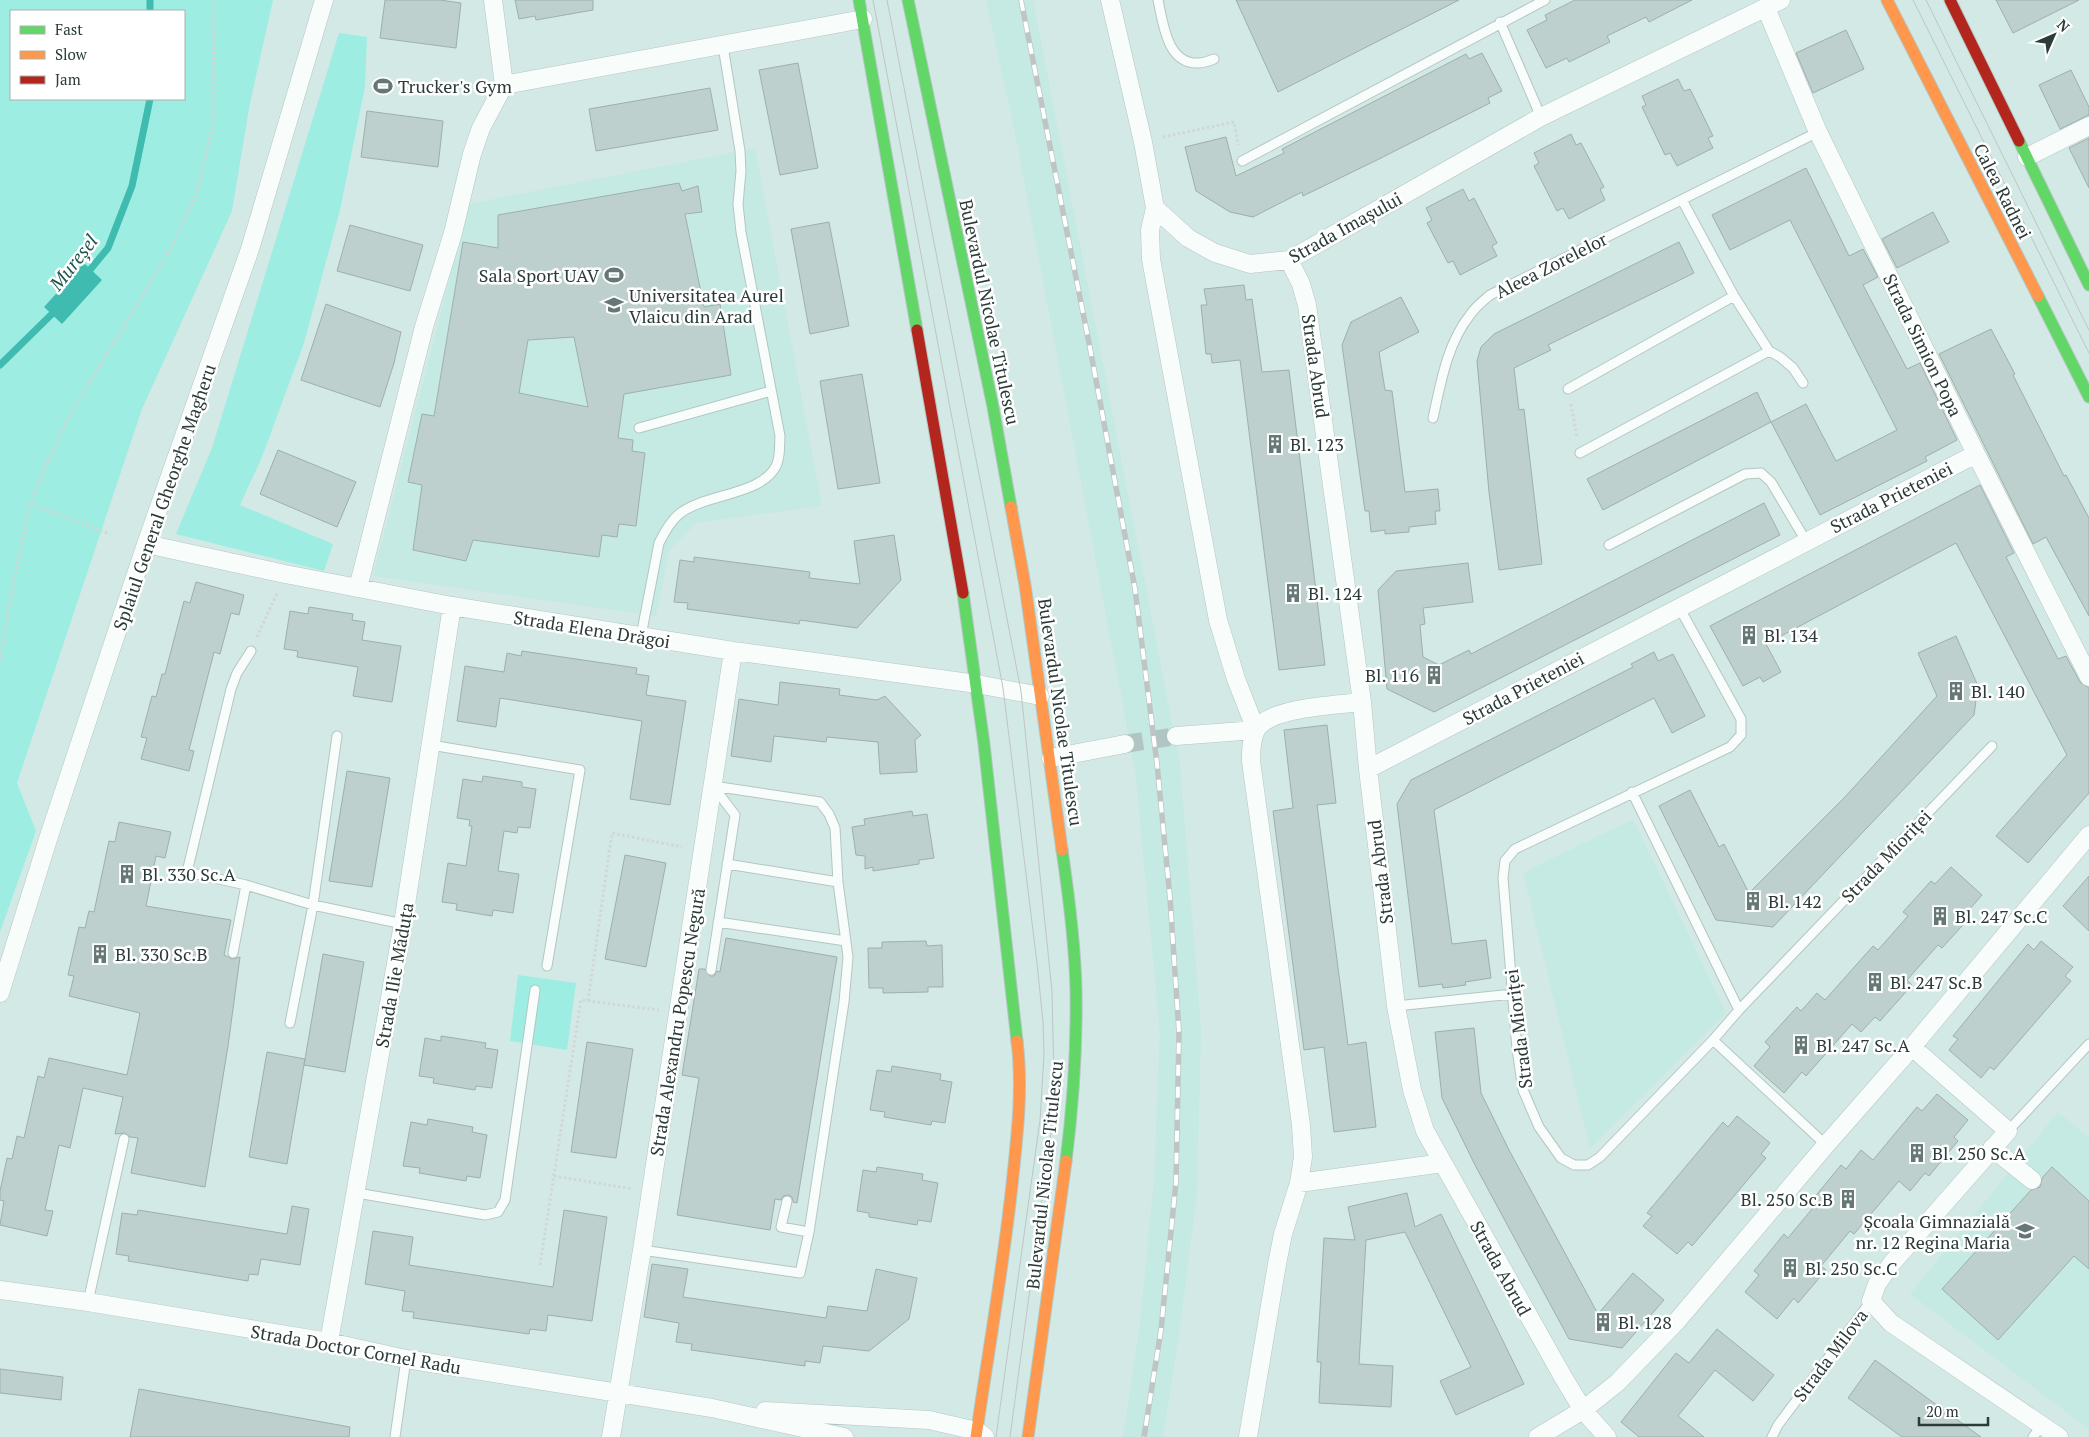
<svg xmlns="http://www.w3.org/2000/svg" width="2089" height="1437" font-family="'PT Serif',serif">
	<rect width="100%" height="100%" fill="#d3e9e5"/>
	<path fill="#c4eae3" d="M986 0H1033L1180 765 1201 1030 1197 1192 1179 1335 1163 1437H1123L1140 1324 1154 1179 1160 1033 1135 769 1016 138Z
		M755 148 822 506 696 523 669 551 656 616 373 576 469 204Z
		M1633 819 1726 1013 1590 1148 1523 873Z
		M2058 1112 2089 1138V1429L1910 1294Z"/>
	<path fill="#9eede2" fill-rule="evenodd" d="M0 0H273L250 103 232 211 142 409 17 783 36 831 0 932ZM11 11H184V99H11Z
		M339 33 367 37 365 87 340 210 304 343 262 457 240 505 333 544 324 571 176 534 212 448Z
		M518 975 576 983 567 1050 510 1041Z"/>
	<path fill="#3fbcaf" d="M84 263 102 280 62 324 44 307Z"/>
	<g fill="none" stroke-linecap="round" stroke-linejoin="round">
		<path stroke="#3fbcaf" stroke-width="7" d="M150 11V0
			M85 276 108 248 132 186 150 99
			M0 365 57 309"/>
	</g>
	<path fill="#bed0cd" stroke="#9eafac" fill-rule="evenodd" d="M385 0H440L461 3 456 48 380 38Z
		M515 0H593V10L536 20 535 16 519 19Z
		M1236 0H1459L1278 92Z
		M1575 0H1692L1649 22 1646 17 1607 36 1610 42 1569 62 1567 58 1546 68 1527 30 1547 20 1545 15Z
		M1996 0H2079L2013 33Z
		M1846 30 1864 69 1813 93 1796 53Z
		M1482 53 1502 91 1488 98 1490 103 1377 160 1303 196 1302 192 1253 217 1230 212 1196 191 1185 147 1226 137 1236 176 1284 153 1282 149 1466 54 1469 59Z
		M798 63 818 168 780 175 759 70Z
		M2071 70 2089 107V115L2060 129 2039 85Z
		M1678 79 1684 91 1690 89 1713 136 1708 138 1713 148 1677 166 1670 153 1665 155 1642 107 1646 105 1642 96Z
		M710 88 718 130 596 151 589 109Z
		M367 111 443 121 438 167 361 157Z
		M1571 134 1576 145 1581 143 1604 187 1600 189 1605 200 1569 219 1563 208 1557 211 1534 166 1539 163 1534 153Z
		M2089 138V188L2069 148Z
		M1806 168 1849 256 1863 249 1878 277 1863 285 1907 369 1920 363 1957 440 1925 457 1927 461 1820 515 1771 422 1806 404 1836 461 1897 430 1790 220 1730 250 1712 215Z
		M679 183 682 191 698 186 702 212 685 214 704 307 720 304 731 375 624 394 618 438 633 440 632 451 645 453 636 526 619 524 617 537 602 535 599 557 473 540 466 561 413 550 422 485 408 482 422 414 434 416 463 242 498 248V215ZM574 337 588 407 519 393 528 340Z
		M1463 189 1469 201 1474 198 1497 243 1492 246 1497 256 1460 275 1453 261 1448 263 1427 223 1432 220 1426 208Z
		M1933 212 1949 242 1897 268 1882 239Z
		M829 222 849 326 810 334 791 229Z
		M350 225 423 245 410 291 337 271Z
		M1679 242 1694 273 1548 345 1551 350 1514 368 1519 410 1524 409 1542 564 1499 570 1489 492 1477 361 1481 347 1494 334Z
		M1244 285 1246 300 1252 299 1262 372 1289 370 1325 665 1279 670 1240 360 1212 363 1211 354H1206L1201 305H1207L1204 289Z
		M1401 297 1419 332 1379 352 1385 390 1392 391 1405 492 1438 489 1440 511H1435L1436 524 1409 527V532L1385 534V530L1371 532 1369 511H1365L1342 345 1351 322Z
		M326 304 401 332 394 363 380 407 301 380Z
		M1991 329 2015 374 2013 375 2064 476 2066 475 2089 518V616L2046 537 2033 544 1939 354Z
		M862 374 880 483 838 489 820 381Z
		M1757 392 1771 422 1603 510 1587 479Z
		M278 450 356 482 337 527 260 494Z
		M1980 485 2014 553 2006 557 2058 659 2066 656 2080 682 2089 688V793L2028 863 1996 836 2067 755 1956 543 1766 644 1781 672 1763 682 1760 677 1743 686 1710 626Z
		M1764 503 1780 535 1434 712 1387 689 1378 590 1396 571 1468 563 1473 602 1423 608 1425 624 1420 625 1423 657 1439 665 1469 650 1471 654Z
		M894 535 901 580 857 628 800 620 799 624 687 609 688 603 674 602 680 560 694 562V557L810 572 809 578 860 584 854 541Z
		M196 582 244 595 239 615 231 613 220 654 214 652 189 750 194 751 189 771 141 759 147 738 141 737 152 696 156 697 162 674H165L184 601 190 603Z
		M309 607 353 614 352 620 365 622 362 640 401 646 392 702 353 696 358 667 297 657 298 651 284 649 290 611 308 614Z
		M1956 636 1978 686 1974 715 1773 927 1716 920 1659 806 1690 790 1719 847 1724 844 1749 893 1844 798 1937 696 1918 653Z
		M522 651 637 668 636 674 649 676 646 695 686 701 670 805 630 799 642 721 500 698 496 727 457 721 465 666 504 672 507 653 521 656Z
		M1654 652 1658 661 1673 654 1705 716 1672 733 1654 698 1434 810 1452 944 1486 940 1491 978 1465 982 1466 985 1443 988 1442 984 1419 987 1397 804 1411 780 1633 667 1631 664Z
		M780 682 840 689 839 695 877 700 885 696 921 735 915 740 917 772 880 774 878 742 827 737 826 742 774 736 771 762 731 756 739 699 778 705Z
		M1327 725 1336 803 1317 805 1348 1045 1366 1042 1376 1127 1334 1132 1324 1047 1304 1050 1273 811 1293 808 1284 730Z
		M347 771 390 778 372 887 329 881Z
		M483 776 522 782V787L536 789 530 828 518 827 517 833 504 831 498 871 519 874 513 913 493 910 492 916 456 910 457 904 442 902 448 863 466 866 472 826H469L470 820 457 818 463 779 482 782Z
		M912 811 913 816 927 814 934 858 919 860V864L873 871V867L865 869V856L856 855 852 827 865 825 864 819Z
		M119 822 171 832 165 858 156 856 146 906 231 920 224 955 232 959 240 957 228 1046 205 1187 131 1173 138 1138 130 1137 125 1133 115 1134 123 1097 83 1088 70 1148 59 1145 45 1210 53 1211 47 1236 0 1225 4 1201 0 1200V1191L7 1158 12 1159 17 1136 24 1138 38 1076 44 1078 49 1058 127 1075 140 1013 69 996 74 976 68 975 79 927 85 928 89 911 94 912 109 841 115 842Z
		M625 855 666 863 646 967 605 959Z
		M1951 867 1982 895 1968 911 1972 915 1942 948 1938 945 1907 980 1912 985 1880 1021 1875 1017 1861 1032 1852 1024 1806 1076 1802 1072 1784 1093 1754 1066 1770 1047 1765 1042 1797 1007 1801 1011 1817 993 1825 1000 1873 946 1878 950 1908 916 1903 912 1931 881 1935 884Z
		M2089 876V931L2063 906Z
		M726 938 837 957 797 1203 793 1202 792 1197 788 1195 783 1196 781 1200 775 1199 770 1230 677 1215 699 1078 682 1075 699 969H705L710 976H714L717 971 720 972Z
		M926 941 927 946 942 945 943 987H928V992L883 993V988H869L868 948H882V942Z
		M2041 941 2073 967 2065 976 2071 981 1994 1070 1990 1067 1981 1078 1949 1050 1958 1039 1953 1036 2028 944 2034 950Z
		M323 954 364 962 345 1072 304 1065Z
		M1474 1028 1481 1093 1509 1150 1598 1314 1633 1273 1664 1300 1622 1348 1569 1339 1476 1167 1442 1098 1435 1032Z
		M441 1036 486 1043 485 1048 498 1050 492 1088 476 1086 475 1090 433 1083 434 1078 419 1076 425 1038 441 1041Z
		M587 1042 633 1049 616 1158 571 1152Z
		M267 1052 305 1059 287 1164 249 1157Z
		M892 1066 941 1074 940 1080 952 1082 945 1123 932 1121 931 1125 884 1117 885 1112 870 1110 877 1070 891 1072Z
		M1937 1094 1968 1120 1954 1137 1958 1141 1929 1176 1925 1173 1910 1191 1899 1181 1854 1234 1850 1231 1821 1266 1826 1270 1798 1303 1794 1298 1777 1319 1745 1292 1759 1275 1754 1271 1784 1234 1788 1238 1817 1203 1813 1199 1841 1165 1846 1169 1861 1150 1873 1160 1917 1107 1922 1111Z
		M1737 1116 1770 1143 1761 1154 1766 1158 1692 1246 1688 1242 1677 1254 1643 1226 1652 1216 1647 1213 1723 1122 1728 1127Z
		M428 1119 473 1127 472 1132 487 1135 480 1178 467 1176 466 1181 419 1173 420 1168 403 1166 411 1122 427 1125Z
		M877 1167 923 1174 922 1180 938 1183 931 1222 918 1220 917 1225 869 1217V1213L857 1211 863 1170 876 1172Z
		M2052 1167 2089 1201V1269L2074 1256 1998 1340 1942 1289 2031 1190 2040 1187 2042 1178Z
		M1407 1193 1415 1227 1441 1214 1524 1384 1456 1415 1440 1381 1471 1367 1405 1232 1366 1240 1359 1364 1393 1366 1391 1407 1319 1403 1321 1362H1317L1324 1238 1355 1240 1348 1207Z
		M292 1206 309 1209 300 1265 261 1259 258 1275 249 1274 248 1281 128 1261 129 1256 116 1254 122 1213 137 1215 138 1210 287 1234Z
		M564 1210 607 1217 592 1321 548 1315 546 1331 530 1329 529 1334 413 1318 414 1312 402 1311 405 1291 365 1284 373 1231 413 1237 409 1265 553 1287Z
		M652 1264 688 1269 683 1297 826 1318 828 1306 867 1311 876 1269 917 1278 909 1319 869 1351 823 1346 820 1363 805 1361V1366L691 1350 692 1344 676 1342 679 1323 644 1317Z
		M1717 1329 1774 1375 1753 1401 1715 1370 1678 1416 1704 1437H1639L1621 1422 1676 1353 1689 1363Z
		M1875 1360 1945 1411 1981 1437H1902L1848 1398Z
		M0 1369 63 1377 61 1400 0 1393Z
		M139 1389 350 1427 349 1437H130Z"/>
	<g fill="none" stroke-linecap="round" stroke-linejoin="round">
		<path stroke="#b1c6c2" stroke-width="18" stroke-dasharray="18 9" stroke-linecap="butt" d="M1125 744 1176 736"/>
		<g stroke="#b4c6c2" stroke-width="11">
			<path id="lane" d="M1158 0C1163 23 1167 65 1199 63 1204 63 1209 61 1214 59
				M1500 22 1541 117
				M1242 161 1545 0
				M1682 200 1734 296 1769 351 1780 357 1793 368 1803 383
				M1568 389 1734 296
				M1433 418C1441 382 1447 344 1470 315 1475 307 1483 301 1490 295L1818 132
				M639 428 771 391
				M1580 453 1769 351
				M1609 545 1745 474 1761 473 1771 482 1806 541
				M1679 607 1741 719V735L1730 747 1515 849 1505 861 1503 878 1517 1049 1523 1090 1539 1127 1561 1158 1574 1165H1588L1600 1157 1713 1040 1739 1010
				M641 636 659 543C664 533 670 522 678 515 704 493 761 496 776 466 781 456 779 446 780 436L741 232 738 204 741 171 740 151 723 46
				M251 651 237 673 231 689 187 872 246 885 313 905 403 924
				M431 745 580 770 547 966
				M713 786 820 802 829 814 835 828 838 882 848 957 844 1002 809 1232
				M1632 792 1739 1010 1992 746
				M727 864 838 882
				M718 922 846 941
				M233 953 246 885
				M711 970 735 815 713 786
				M1396 1006 1513 994
				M290 1023 313 905 337 736
				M1713 1040 1826 1145
				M2008 1131 2089 1044
				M357 1193 485 1215 498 1212 505 1200 535 990
				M642 1250 800 1273 809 1232 781 1227 787 1201
				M88 1302 124 1139
				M395 1437 406 1359
				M1772 1437 1778 1425 1871 1301
				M2033 1437 2042 1425"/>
		</g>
		<g stroke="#b4c6c2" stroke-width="19">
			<path id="street" d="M1110 0 1143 142 1155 208 1188 238 1215 253 1250 264 1289 260 1541 117 1781 0
				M1766 8 1818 132 1976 454 2089 677
				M504 85 863 19
				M2027 157 2089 126
				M1155 208 1150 230 1151 259 1218 620 1236 679 1256 730
				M1289 260 1301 284 1307 305 1362 702 1368 769 1396 1006 1412 1090 1425 1131 1563 1377 1583 1410 1607 1437
				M146 544 285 574 452 606 733 651 977 684 1040 696
				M358 588 424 327 453 233 472 154 481 128 504 85 493 0
				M1362 702C1337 705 1269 707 1256 730 1251 740 1251 751 1251 761L1301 1125 1303 1157 1299 1183 1443 1163
				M1176 736 1256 730
				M1051 758 1125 744
				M1368 769 1976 454
				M0 993 49 836 146 544 250 249 324 0
				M1912 1047 2008 1131 1892 1263 1877 1284 1871 1301 1891 1323 2059 1437
				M1992 1148 2032 1180
				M0 1290 88 1302 329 1342 406 1359 712 1408 844 1437
				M329 1342 403 924 452 606
				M765 1411 929 1420 977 1431 985 1437
				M611 1437 642 1250 733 651
				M1248 1437 1277 1264 1283 1234 1299 1183
				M1538 1437 1583 1410 1617 1383 1677 1321 1826 1145 1912 1047 2089 835"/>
		</g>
		<g stroke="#b4c6c2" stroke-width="13">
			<path id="fast" d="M859 0 917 330
				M908 0 993 407 1011 507
				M2019 141 2089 285
				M2038 296 2089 397
				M963 593 984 744 1017 1041
				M1062 850C1069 897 1075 944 1076 990 1077 1047 1073 1105 1066 1161"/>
		</g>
		<g stroke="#b4c6c2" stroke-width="13">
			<path id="slow" d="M1887 0 2038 296
				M1011 507 1025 585 1062 850
				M976 1437C988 1353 1003 1269 1012 1185 1017 1137 1023 1089 1017 1041
				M1028 1437 1066 1161"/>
		</g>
		<g stroke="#b4c6c2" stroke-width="13">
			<path id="jam" d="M1950 0 2019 141
				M917 330 963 593"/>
		</g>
		<path stroke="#d0d8d7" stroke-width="3" stroke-dasharray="2.5 2.5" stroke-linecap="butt" d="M1163 137 1234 122 1238 145
			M1571 404 1577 438
			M30 504 110 534
			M257 637 277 593
			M0 662 10 601 30 504 44 470 70 415 170 250 196 195 213 126 214 0
			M588 1001 612 833 682 847
			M554 1176 633 1189
			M540 1265 581 1000 659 1010"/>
		<use href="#lane" stroke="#f8fcfb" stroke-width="9"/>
		<use href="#street" stroke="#f8fcfb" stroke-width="18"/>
		<use href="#fast" stroke="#63d668" stroke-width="11"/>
		<use href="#slow" stroke="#ff974d" stroke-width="11"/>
		<use href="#jam" stroke="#b3261e" stroke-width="11"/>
		<path stroke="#bfc5c5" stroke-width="1" d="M873 0 1003 688 1037 963 1043 1022 1044 1055 1040 1120 996 1437
			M887 0 1021 691 1052 991 1054 1080 1051 1132 1010 1437
			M1913 0 2089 353
			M1926 0 2089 330"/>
		<g stroke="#bfc5c5" stroke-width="5.5">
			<path id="rail" d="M1021 0 1090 348 1135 589 1157 764 1170 898 1179 1032 1176 1182 1161 1330 1144 1437"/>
		</g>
		<use href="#rail" stroke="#fff" stroke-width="4" stroke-dasharray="11" stroke-linecap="butt"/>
	</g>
	<defs>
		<g id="stadium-bare" transform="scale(1.5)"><path d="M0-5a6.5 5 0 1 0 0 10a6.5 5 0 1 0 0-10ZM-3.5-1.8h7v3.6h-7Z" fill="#657875" stroke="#fff" stroke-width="2.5" paint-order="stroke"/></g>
		<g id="university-bare" transform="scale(1.5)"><path d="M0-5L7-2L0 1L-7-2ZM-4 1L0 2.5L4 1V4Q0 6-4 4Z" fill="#657875" stroke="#fff" stroke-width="2.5" paint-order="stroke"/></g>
		<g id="building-bare" transform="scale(1.5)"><path d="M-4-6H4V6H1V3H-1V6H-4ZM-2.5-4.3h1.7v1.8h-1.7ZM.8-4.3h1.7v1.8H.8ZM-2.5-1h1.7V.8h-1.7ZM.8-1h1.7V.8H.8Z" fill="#657875" stroke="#fff" stroke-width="2.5" paint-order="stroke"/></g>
		<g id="school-bare" transform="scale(1.5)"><path d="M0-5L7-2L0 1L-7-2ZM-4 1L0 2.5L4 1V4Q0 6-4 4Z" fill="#657875" stroke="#fff" stroke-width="2.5" paint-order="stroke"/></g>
	</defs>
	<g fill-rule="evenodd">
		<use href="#stadium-bare" x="383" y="86"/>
		<use href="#stadium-bare" x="614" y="275"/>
		<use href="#university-bare" x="614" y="305"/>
		<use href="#building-bare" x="1275" y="444"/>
		<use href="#building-bare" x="1293" y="593"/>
		<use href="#building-bare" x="1749" y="635"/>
		<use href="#building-bare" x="1434" y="675"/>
		<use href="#building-bare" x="1956" y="691"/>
		<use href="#building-bare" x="127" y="874"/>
		<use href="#building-bare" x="1753" y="901"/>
		<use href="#building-bare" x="1940" y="916"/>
		<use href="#building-bare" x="100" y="954"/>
		<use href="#building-bare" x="1875" y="982"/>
		<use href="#building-bare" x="1801" y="1045"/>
		<use href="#building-bare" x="1917" y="1153"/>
		<use href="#building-bare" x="1848" y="1199"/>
		<use href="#school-bare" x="2025" y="1231"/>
		<use href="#building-bare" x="1790" y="1268"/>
		<use href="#building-bare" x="1603" y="1322"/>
	</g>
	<g text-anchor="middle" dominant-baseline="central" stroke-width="5" stroke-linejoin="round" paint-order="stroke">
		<g font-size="18" fill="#2a3b38" stroke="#fff" text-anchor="start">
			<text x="398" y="86">Trucker's Gym</text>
			<text x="599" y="275" text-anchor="end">Sala Sport UAV</text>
			<text x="629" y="295">Universitatea Aurel<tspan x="629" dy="21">Vlaicu din Arad</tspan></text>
			<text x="1290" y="444">Bl. 123</text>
			<text x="1308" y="593">Bl. 124</text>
			<text x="1764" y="635">Bl. 134</text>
			<text x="1419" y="675" text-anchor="end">Bl. 116</text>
			<text x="1971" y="691">Bl. 140</text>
			<text x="142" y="874">Bl. 330 Sc.A</text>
			<text x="1768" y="901">Bl. 142</text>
			<text x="1955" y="916">Bl. 247 Sc.C</text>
			<text x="115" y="954">Bl. 330 Sc.B</text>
			<text x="1890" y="982">Bl. 247 Sc.B</text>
			<text x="1816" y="1045">Bl. 247 Sc.A</text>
			<text x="1932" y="1153">Bl. 250 Sc.A</text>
			<text x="1833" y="1199" text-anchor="end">Bl. 250 Sc.B</text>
			<text x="2010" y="1221" text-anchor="end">Școala Gimnazială<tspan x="2010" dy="21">nr. 12 Regina Maria</tspan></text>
			<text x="1805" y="1268">Bl. 250 Sc.C</text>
			<text x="1618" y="1322">Bl. 128</text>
		</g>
		<g font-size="18" fill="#2a3b38" stroke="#fff">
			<text transform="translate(2003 191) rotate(63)">Calea Radnei</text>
			<text transform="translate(1345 227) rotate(-29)">Strada Imașului</text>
			<text transform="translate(1551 265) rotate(-27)">Aleea Zorelelor</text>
			<text transform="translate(990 312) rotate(78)">Bulevardul Nicolae Titulescu</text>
			<text transform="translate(1923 345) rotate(64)">Strada Simion Popa</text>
			<text transform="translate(1316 366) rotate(82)">Strada Abrud</text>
			<text transform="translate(164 497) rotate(-71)">Splaiul General Gheorghe Magheru</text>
			<text transform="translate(1891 497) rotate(-27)">Strada Prieteniei</text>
			<text transform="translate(592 629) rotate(9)">Strada Elena Drăgoi</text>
			<text transform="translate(1523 688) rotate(-28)">Strada Prieteniei</text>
			<text transform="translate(1061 712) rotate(82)">Bulevardul Nicolae Titulescu</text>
			<text transform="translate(1886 856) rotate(-46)">Strada Mioriței</text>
			<text transform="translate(1380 872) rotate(-97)">Strada Abrud</text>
			<text transform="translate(394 975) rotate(-80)">Strada Ilie Măduța</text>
			<text transform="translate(677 1022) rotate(-81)">Strada Alexandru Popescu Negură</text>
			<text transform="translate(1518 1029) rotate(-97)">Strada Mioriței</text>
			<text transform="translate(1044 1175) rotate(-84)">Bulevardul Nicolae Titulescu</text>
			<text transform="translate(1501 1268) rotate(61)">Strada Abrud</text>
			<text transform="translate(356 1349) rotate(10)">Strada Doctor Cornel Radu</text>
			<text transform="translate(1830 1355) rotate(-53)">Strada Milova</text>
		</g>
		<g font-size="19" font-style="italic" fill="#1e554e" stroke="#fff">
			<text transform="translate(73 262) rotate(-52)">Mureșel</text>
		</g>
	</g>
	<rect x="10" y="10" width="175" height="90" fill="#ffffff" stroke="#aab1af"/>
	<rect x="20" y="26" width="25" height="8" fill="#63d668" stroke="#aab1af"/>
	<text x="55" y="35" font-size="15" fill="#2a3b38">Fast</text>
	<rect x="20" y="51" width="25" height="8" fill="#ff974d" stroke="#aab1af"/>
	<text x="55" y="60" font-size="15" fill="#2a3b38">Slow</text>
	<rect x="20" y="76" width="25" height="8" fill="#b3261e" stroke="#aab1af"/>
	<text x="55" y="85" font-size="15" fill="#2a3b38">Jam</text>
	<g transform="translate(2054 35) rotate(45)" stroke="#ffffff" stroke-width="4" paint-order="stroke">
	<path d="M0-4L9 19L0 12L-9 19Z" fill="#2a3b38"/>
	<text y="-8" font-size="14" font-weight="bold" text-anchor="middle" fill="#2a3b38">N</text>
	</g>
	<path d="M1919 1417v8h69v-8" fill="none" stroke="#2a3b38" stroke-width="2.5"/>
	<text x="1926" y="1417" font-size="15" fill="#2a3b38" stroke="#ffffff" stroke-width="4" paint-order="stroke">20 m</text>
</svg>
